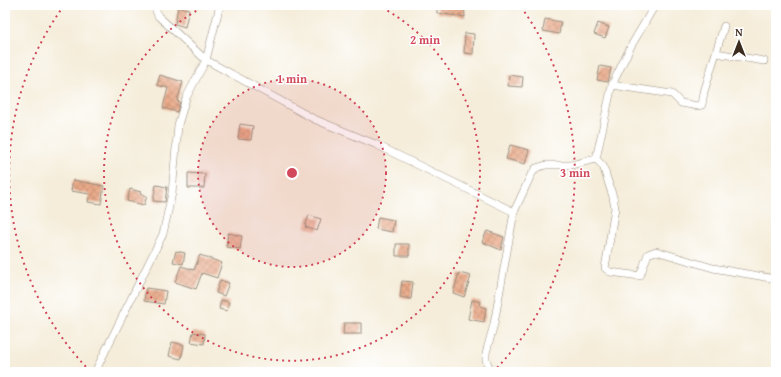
<svg xmlns="http://www.w3.org/2000/svg" width="781" height="377" font-family="'Gentium Book Plus',serif">
	<defs>
		<pattern id="building-cross-hatch" width="8" height="8" patternUnits="userSpaceOnUse"><rect width="8" height="8" fill="#eaaa8a"/><path d="M0 0l8 8M0 8l8-8" fill="none" stroke="#bf8b70"/></pattern>
	</defs>
	<rect width="100%" height="100%" fill="#fff"/>
	<filter id="ink" filterUnits="userSpaceOnUse"><feTurbulence type="fractalNoise" baseFrequency=".025" numOctaves="2"/><feDisplacementMap in="SourceGraphic" scale="8" xChannelSelector="R" yChannelSelector="G"/><feConvolveMatrix kernelMatrix="1 2 1 2 8 2 1 2 1" color-interpolation-filters="sRGB"/></filter>
	<filter id="wash" filterUnits="userSpaceOnUse"><feTurbulence type="fractalNoise" baseFrequency=".012" numOctaves="4" result="noise"/><feDisplacementMap in="SourceGraphic" scale="16" xChannelSelector="R" yChannelSelector="G"/><feGaussianBlur stdDeviation="0.9" result="paint"/><feColorMatrix in="noise" values="0 0 0 0 0 0 0 0 0 0 0 0 0 0 0 0 0 1.4 0 .05"/><feComposite in="paint" operator="in"/></filter>
	<g filter="url(#wash)">
		<rect width="100%" height="100%" fill="#f5edda"/>
		<g id="blocks">
			<path fill="url(#building-cross-hatch)" d="M437 5H464L465 17 437 13Z
				M178 7 189 9 185 27 175 24Z
				M545 19 561 22 559 34 543 31Z
				M598 23 609 27 605 38 594 34Z
				M465 33 474 34 473 54 464 53Z
				M600 66 611 68 608 82 597 80Z
				M160 75 183 82 177 101 180 102 177 112 163 108 168 88 157 85Z
				M509 75 523 77 522 87 508 86Z
				M240 124 253 126 251 140 238 139Z
				M510 145 529 150 525 164 506 159Z
				M188 173 205 174 204 188H188Z
				M73 180 104 186 101 204 88 202 90 194 71 191Z
				M156 185 167 187 165 202 153 201Z
				M130 189 141 192 140 194 147 196 144 205 127 201Z
				M309 215 321 219 317 231 305 227Z
				M378 217 394 220 392 232 376 229Z
				M487 231 504 237 501 250 482 242Z
				M228 233 242 236 240 249 226 247Z
				M396 244H409V256H396Z
				M176 251 185 253 183 264 173 262Z
				M200 255 222 263 217 278 202 273 196 289 175 282 181 266 194 270Z
				M459 273 471 276 464 297 453 293Z
				M220 280 229 283 224 296 216 293Z
				M402 281 413 282 411 299 400 297Z
				M146 288 166 291 164 304 144 301Z
				M221 300 229 302 227 311 219 309Z
				M472 300 481 302 480 306 486 308 484 322 468 319Z
				M344 323H361V334H343Z
				M193 332 205 334 204 344 191 342Z
				M172 342 184 345 181 359 169 356Z"/>
		</g>
	</g>
	<g filter="url(#ink)">
		<use href="#blocks" fill-opacity="0" stroke="#988c7c" stroke-width="1"/>
		<g fill="none" stroke-linecap="round" stroke-linejoin="round">
			<g stroke="#988c7c" stroke-width="8">
				<path id="street" d="M220 5 206 60 314 119 375 144 514 212
					M655 5 631 46 612 85 596 159 603 166 613 197 615 208 605 268 610 272 640 276 648 254 656 251 713 268 776 279
					M716 53 764 61
					M612 85 672 94 681 103 697 106 702 105 704 92 724 26
					M95 372 163 234 172 193 178 125 186 98 206 60 158 16 154 5
					M491 372 486 360V353L494 324 514 212 531 175 536 168 546 165H571L596 159"/>
			</g>
			<use href="#street" stroke="#fff" stroke-width="7"/>
		</g>
	</g>
	<circle cx="292" cy="173" r="94" fill="#d1495b" fill-opacity=".12"/>
	<g fill="none" stroke="#d1495b" stroke-width="2" stroke-dasharray="2 4">
		<circle cx="292" cy="173" r="94"/>
		<path d="M377 5A188 188 0 1 1 207 5"/>
		<path d="M90 371A283 283 0 0 1 63 7M521 7A283 283 0 0 1 494 371"/>
	</g>
	<circle cx="292" cy="173" r="6" fill="#d1495b" stroke="#fff" stroke-width="2"/>
	<g font-size="12" text-anchor="middle" font-weight="bold" fill="#d1495b" stroke="#fff" stroke-width="3" stroke-linejoin="round" paint-order="stroke">
		<text x="425" y="44">2 min</text>
		<text x="292" y="83">1 min</text>
		<text x="575" y="177">3 min</text>
	</g>
	<rect width="781" height="377" fill="none" stroke="#fff" stroke-width="20"/>
	<g transform="translate(739 42)" stroke="#ffffff" stroke-width="3" paint-order="stroke">
	<path d="M0-3L7 15L0 10L-7 15Z" fill="#3b2a1e"/>
	<text y="-6" font-size="11" font-weight="bold" text-anchor="middle" fill="#3b2a1e">N</text>
	</g>
</svg>
